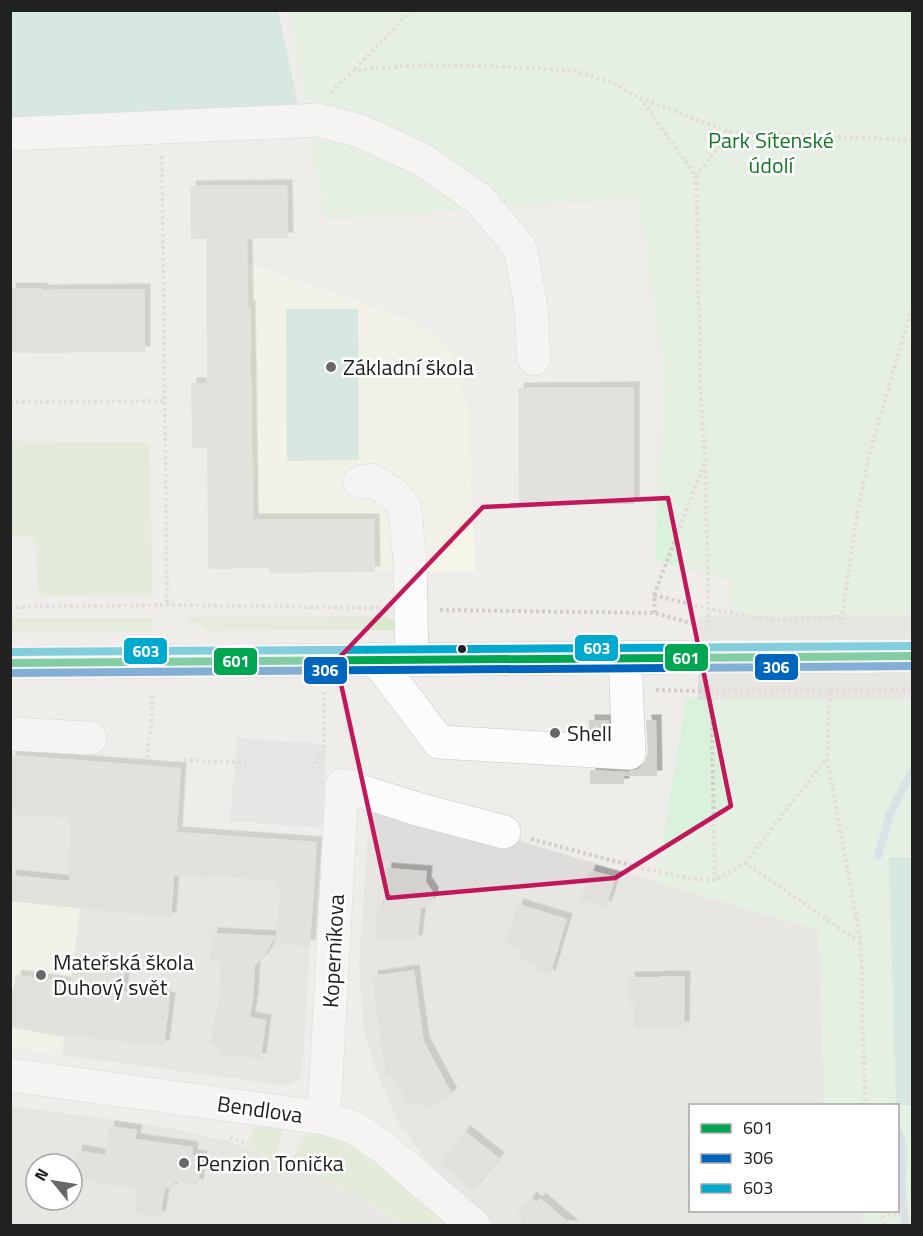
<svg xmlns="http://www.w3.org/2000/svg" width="923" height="1236" font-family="'Titillium Web',sans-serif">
	<defs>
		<filter id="shadow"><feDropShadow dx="5.5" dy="-5.5" stdDeviation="0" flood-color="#0004"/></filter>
	</defs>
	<rect width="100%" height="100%" fill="#eeedea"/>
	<path fill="#dedddb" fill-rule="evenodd" d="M10 755 181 768 178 832 317 842 302 1072 299 1079 291 1084 282 1085 62 1055 80 908 11 901Z
		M370 803 520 841 818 930 824 1088 823 1105 690 1106V1210L861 1211 864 1225H495L451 1187 421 1153 398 1122 375 1068 363 1026 359 962Z
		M11 1106 138 1123 178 1130 224 1140 309 1172 367 1203 396 1221 393 1226H11ZM36 1164H72V1200H36Z"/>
	<path fill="#f5f6e7" d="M287 185 288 238 245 239V263L413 321 452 351 468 411 475 571 269 573 268 564H251L250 568 208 569 207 449 192 448 191 383H206L205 264H208L207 239H191L190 186Z
		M11 901 80 908 62 1055 11 1048Z"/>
	<path fill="#d9e9cb" d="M15 441 149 442 153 595 45 596 38 591 36 544 32 537H11V444Z
		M383 616 393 621 398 630 208 631 185 617Z
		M11 618H151V631H11Z
		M256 1122 282 1126 283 1130 275 1158 247 1148Z
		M308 1130 358 1145 459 1225H401C388 1213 370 1204 353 1195 333 1184 312 1173 290 1164Z"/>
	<path fill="#daf2dc" d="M289 11H912V1225H864L861 1211 898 1210V1106L823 1105 824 1088 818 930 656 883 686 699 722 691 733 580 655 561 663 366 638 198 325 219Z"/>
	<path fill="#b8e2d4" d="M10 11H278L299 108 11 117Z
		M286 309H358L359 460 287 461Z
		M889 857H912V1105H896Z"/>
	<path fill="#dfdedd" d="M237 738 327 744 322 828 230 821Z"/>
	<path fill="#dddddc" d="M912 615V699L698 700V616Z"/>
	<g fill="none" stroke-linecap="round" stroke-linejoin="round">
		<path stroke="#c0d6df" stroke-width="8" d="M878 856 890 814 912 771
			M898 1131C906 1149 902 1155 902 1173 901 1190 903 1209 906 1226"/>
	</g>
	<path fill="#d3d2cf" filter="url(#shadow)" d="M287 185 288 238 247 239 248 306H250L253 519H374L375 572 269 573V568L208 569 207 448H192L191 383H207L206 239H191L190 186Z
		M10 288H42V290L145 289V352L10 353Z
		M634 387V504H519L518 388Z
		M589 720H609V733L589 732Z
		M646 720H656L657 776H624V784H590V770L629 772 638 769 645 763 648 752Z
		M10 755 181 768 177 832 317 842 310 946 275 944 280 892H278L279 881 210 876 209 878 174 876 171 918 10 901V875L69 881 70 818 10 814Z
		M386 868 427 871 426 882 433 892V900L425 908H421L417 941 375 938 378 904 384 905Z
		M590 870 616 877 606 907 580 900Z
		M518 904 567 919 550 976 518 957 522 949 505 944Z
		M212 933 276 936 263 958 255 965 253 999 250 1017 266 1020 261 1059 219 1054 220 1046 211 1044 215 1010 218 1011 221 962 210 961Z
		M73 963 125 971 122 991 170 998 164 1046 65 1035V1037L10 1027V989L13 990 16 975 71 983Z
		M414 970 424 1042 452 1094 425 1109 421 1101 410 1107 392 1075 386 1078 372 976Z
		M659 976H685L684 1027 634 1029V1003L629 1004V977H659Z
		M109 1126 137 1130 135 1139 193 1147 192 1155 202 1156 198 1185 174 1181 173 1189 165 1188 160 1217 135 1213 138 1189 72 1178 77 1150 105 1155Z
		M465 1131 499 1158 472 1191 440 1163Z
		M531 1197 537 1202 540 1198 573 1226H516L522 1218 517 1214Z"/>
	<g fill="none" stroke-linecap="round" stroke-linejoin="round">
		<g stroke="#c6c5c4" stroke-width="34">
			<path id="minor" d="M10 134 318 120 360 131 423 160 480 200 520 248 531 306 534 359
				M360 482 371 480 394 494 405 508 410 564 412 660
				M376 659 439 742 629 753 625 657
				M10 663 698 657
				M10 734 90 738
				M10 1075 324 1118 355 1128 383 1147 474 1226
				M324 1118 342 785 417 809 504 832"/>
		</g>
		<path stroke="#d6ccca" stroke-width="4" stroke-dasharray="3 3" stroke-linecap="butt" d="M355 69 410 11 413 10
			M332 93 336 86 355 70 422 65 514 67 576 71 612 83 640 98 730 132 912 140
			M640 98 696 176 701 397 705 460 709 628
			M162 156 167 605
			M696 176 730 132
			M10 402 165 401
			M654 595 709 609 771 620 842 617
			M10 607 167 605 382 608
			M440 610 655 613 698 625
			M655 613 654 595 704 464
			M841 626 857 514 870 452 912 307
			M711 686 715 880
			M830 687 827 759 861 943 865 1106
			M656 690 698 691
			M147 758 152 715V693
			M184 760 246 763
			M312 769 324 750V692
			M531 839 637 867 693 879 715 880 745 863 861 943
			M745 863 826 759
			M230 1138 248 1144
			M881 1210 884 1226
			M882 1217 912 1211"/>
		<use href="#minor" stroke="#fcfcfc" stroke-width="33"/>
		<g stroke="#c6c5c4" stroke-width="34" stroke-linecap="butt">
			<path id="minor-bridge" d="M698 657 912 656"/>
		</g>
		<path stroke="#d6ccca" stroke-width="4" stroke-dasharray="3 3" stroke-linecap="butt" d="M698 691 912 690"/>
		<use href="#minor-bridge" stroke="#fcfcfc" stroke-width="33"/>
		<g stroke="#fff" stroke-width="12">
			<path id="bus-1" d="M10 663 912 656"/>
		</g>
		<g stroke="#fff" stroke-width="12">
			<path id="bus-2" d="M10 673 912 666"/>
		</g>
		<g stroke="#fff" stroke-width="12">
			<path id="bus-3" d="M10 652 912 646"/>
		</g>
		<use href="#bus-1" stroke="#00a651" stroke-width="8"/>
		<use href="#bus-2" stroke="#0065bd" stroke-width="8"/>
		<use href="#bus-3" stroke="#00a9ce" stroke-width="8"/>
	</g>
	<path d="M0 0H923V1236H0ZM668 498 731 806 615 878 388 898 336 661 483 507Z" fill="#eeedea" fill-opacity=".55" fill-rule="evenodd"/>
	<path fill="none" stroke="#c2185b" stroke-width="4.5" stroke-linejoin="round" d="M668 498 731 806 615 878 388 898 336 661 483 507Z"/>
	<g fill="#696867" stroke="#fff" stroke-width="2">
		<circle cx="331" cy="367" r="6"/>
		<circle cx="555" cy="733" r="6"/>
		<circle cx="41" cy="975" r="6"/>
		<circle cx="184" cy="1163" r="6"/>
	</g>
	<circle fill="#212121" stroke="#fff" stroke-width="2" cx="462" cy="649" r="5"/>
	<g text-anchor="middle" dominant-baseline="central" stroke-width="5" stroke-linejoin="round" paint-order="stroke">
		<g font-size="22" fill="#147925" stroke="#fff">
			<text x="771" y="140">Park Sítenské<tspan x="771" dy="25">údolí</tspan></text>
		</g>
		<g font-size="22" fill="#212121" stroke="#fff" text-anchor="start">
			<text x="343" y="367">Základní škola</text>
			<text x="567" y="733">Shell</text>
			<text x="53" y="962">Mateřská škola<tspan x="53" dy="25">Duhový svět</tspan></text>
			<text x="196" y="1163">Penzion Tonička</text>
		</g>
		<g font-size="22" fill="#212121" stroke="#fff">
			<text transform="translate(333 951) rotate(-87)">Koperníkova</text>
			<text transform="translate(260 1109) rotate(8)">Bendlova</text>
		</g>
	</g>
	<g stroke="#fff" stroke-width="2">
		<rect x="574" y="634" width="45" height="28" rx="6" fill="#00a9ce"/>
		<rect x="123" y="637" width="45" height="28" rx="6" fill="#00a9ce"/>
		<rect x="664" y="643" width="45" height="29" rx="6" fill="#00a651"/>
		<rect x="213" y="647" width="45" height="29" rx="6" fill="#00a651"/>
		<rect x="754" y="653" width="45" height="28" rx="6" fill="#0065bd"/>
		<rect x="303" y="656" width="45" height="29" rx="6" fill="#0065bd"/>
	</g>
	<g font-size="16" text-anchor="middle" font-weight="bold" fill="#fff">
		<text x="597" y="654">603</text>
		<text x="146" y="657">603</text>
		<text x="686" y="664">601</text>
		<text x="236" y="667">601</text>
		<text x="776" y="673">306</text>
		<text x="325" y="676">306</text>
	</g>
	<rect width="923" height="1236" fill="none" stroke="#212121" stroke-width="24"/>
	<rect x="689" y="1104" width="210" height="108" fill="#ffffff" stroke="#a6a6a6" stroke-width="1.5"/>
	<rect x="701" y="1124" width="30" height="9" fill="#00a651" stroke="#a6a6a6" stroke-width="1.5"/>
	<text x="743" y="1134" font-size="18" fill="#212121">601</text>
	<rect x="701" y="1154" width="30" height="9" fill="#0065bd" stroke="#a6a6a6" stroke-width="1.5"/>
	<text x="743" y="1164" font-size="18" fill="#212121">306</text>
	<rect x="701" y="1184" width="30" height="9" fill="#00a9ce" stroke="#a6a6a6" stroke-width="1.5"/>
	<text x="743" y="1194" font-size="18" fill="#212121">603</text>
	<g transform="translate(54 1182) rotate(300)"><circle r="28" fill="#ffffff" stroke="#a6a6a6" stroke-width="1.5"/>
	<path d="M0-4.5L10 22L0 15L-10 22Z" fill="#696867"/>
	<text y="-9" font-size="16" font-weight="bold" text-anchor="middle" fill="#212121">N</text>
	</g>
</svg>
